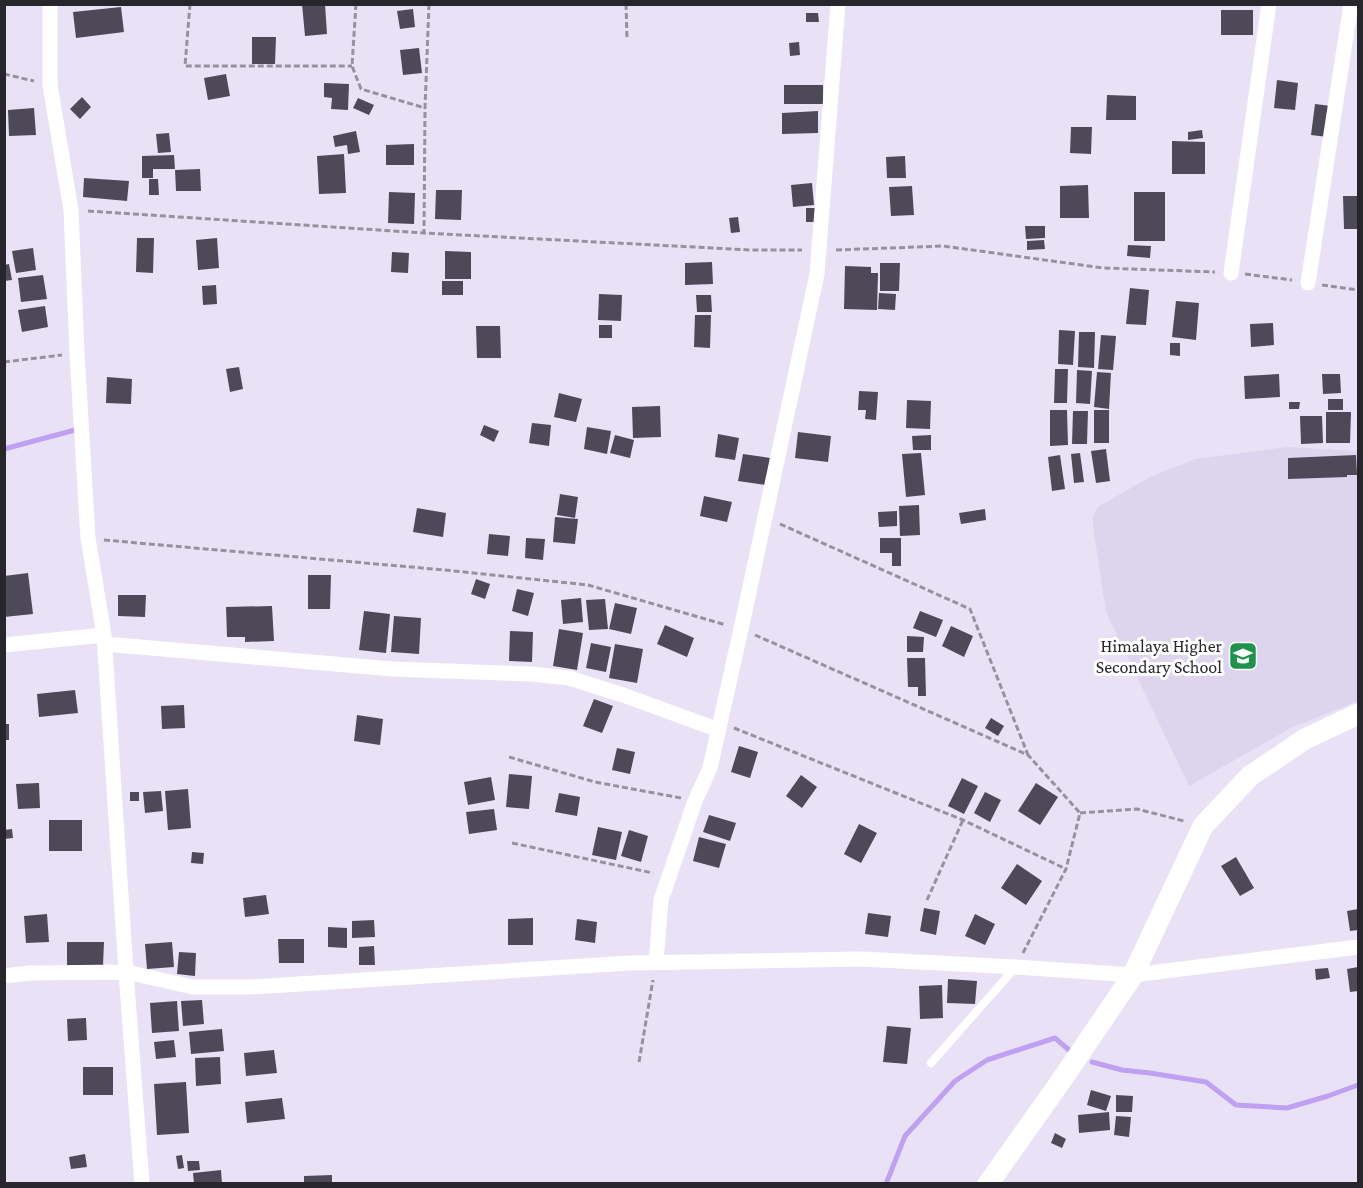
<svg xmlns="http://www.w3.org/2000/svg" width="1363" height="1188" font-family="'Crimson Pro',serif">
	<rect width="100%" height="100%" fill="#e9e2f6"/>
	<path fill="#ddd4ee" d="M1288 447 1358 451V701L1291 728 1189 786 1106 612 1093 526V516L1098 507 1148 478 1195 459Z"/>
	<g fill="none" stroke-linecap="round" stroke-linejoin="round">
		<path stroke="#bfa0f2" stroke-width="5" d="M4 449 75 430
			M1092 1062 1122 1070 1150 1073 1206 1082 1236 1105 1287 1108 1328 1096 1358 1085
			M886 1184 905 1136 955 1081 987 1060 1055 1038 1069 1050"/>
	</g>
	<path fill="#4e4959" d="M302 4H325L327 34 305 36Z
		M121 7 124 32 76 38 73 12Z
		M413 9 415 27 400 29 397 11Z
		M1221 10H1253V35H1221Z
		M806 13H818L819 22H806Z
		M252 37H276L275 64H252Z
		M799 42 800 55 790 56 789 43Z
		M419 48 422 73 403 75 400 50Z
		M226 74 230 96 208 100 204 78Z
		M1277 80 1298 83 1295 110 1274 108Z
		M324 83 349 84 348 110 331 109 332 98 324 97Z
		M784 85H823V104H784Z
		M1107 95 1136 96V120H1106Z
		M82 97 91 107 80 119 70 109Z
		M358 98 374 105 369 115 353 108Z
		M1315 104 1331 106 1328 137 1311 135Z
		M34 108 36 135 9 136 8 110Z
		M818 111V133L782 134V113Z
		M1071 127H1092L1091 154 1070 153Z
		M1202 130 1203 138 1188 140V132Z
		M356 131 360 152 348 154 347 145 335 147 333 136Z
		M169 133 171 152 158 153 156 134Z
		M1172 141 1205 142V174H1172Z
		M414 144V165H386V145Z
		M344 154 346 193 319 194 317 156Z
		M174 155 175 169H153V178H142V156Z
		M905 156 906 178H887L886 157Z
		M200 169 201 191H176L175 170Z
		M84 178 129 181 127 201 83 197Z
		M149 179H158L159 195H149Z
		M812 183 814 205 793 207 791 185Z
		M1088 185 1089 218H1060V186Z
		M912 186 914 215 891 216 889 187Z
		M436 190H462L461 220 435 219Z
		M389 192 415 193 414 224 388 223Z
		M1134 192H1165V241H1134Z
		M1343 196H1358V229H1344Z
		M806 208H816V222H806Z
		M738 217 740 232 731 233 729 218Z
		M1025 226H1045V238L1026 239Z
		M137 238H154L153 273 136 272Z
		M217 238 219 268 198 270 196 240Z
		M1044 240 1045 249 1027 250V241Z
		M1128 245 1151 246 1150 258 1127 256Z
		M33 248 36 270 16 273 12 251Z
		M445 251 471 252V279H445Z
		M392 252 409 253 408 273 391 272Z
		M712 262 713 284 685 285V263Z
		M880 263H900L899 291H880Z
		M9 264 12 280 4 281V265Z
		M845 266 871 267V273H878L877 310 844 309Z
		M43 275 47 299 21 302 18 278Z
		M442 281H463V295H442Z
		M216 285 217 304 203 305 202 286Z
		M1130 288 1149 290 1146 325 1126 324Z
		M879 293 896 294 895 310 878 309Z
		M599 294 622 295 621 321 598 320Z
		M696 295H711L712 312H697Z
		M1176 301 1199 303 1196 340 1172 337Z
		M45 306 48 327 22 332 18 310Z
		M695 315H711L710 348 694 347Z
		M1273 323 1274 345 1251 347 1250 324Z
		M599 325H612V338H599Z
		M476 326H500L501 358H477Z
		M1059 330 1075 331 1073 365 1058 364Z
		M1079 332H1095L1094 368 1078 367Z
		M1101 335 1116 336 1113 370 1098 369Z
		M1170 343H1180V356L1170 355Z
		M239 367 243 389 230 392 226 369Z
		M1055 369H1068L1067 403H1054Z
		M1077 370 1092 371 1090 404 1076 403Z
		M1097 372 1111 373 1109 409 1094 407Z
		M1279 374 1280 397 1245 399 1244 376Z
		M1322 374H1340L1341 393 1323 394Z
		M107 377 132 379 131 404 106 403Z
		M859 391 878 392 876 420 865 419 866 410H858Z
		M559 393 582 399 576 422 554 417Z
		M1328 399H1343V410H1328Z
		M907 400 931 401 930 429 906 428Z
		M1289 402H1300L1299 409H1289Z
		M660 406 661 437 633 438 632 407Z
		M1050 410H1067L1068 445 1050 446Z
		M1094 410H1109V443H1094Z
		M1073 411H1088L1087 444H1072Z
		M1326 412H1351L1350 443H1326Z
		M1300 416H1322L1323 443 1301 444Z
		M532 423 551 425 549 446 529 443Z
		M484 425 499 431 494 442 480 435Z
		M587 427 611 431 607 454 584 449Z
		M798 432 831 436 828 462 795 458Z
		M718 434 739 438 735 460 715 457Z
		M615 435 634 440 630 458 610 453Z
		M931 435V450H913L912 436Z
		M1106 449 1110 481 1096 483 1091 451Z
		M921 453 925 495 906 497 902 454Z
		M1080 453 1084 482 1074 483 1071 454Z
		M743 454 770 458 766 485 738 481Z
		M1060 455 1065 489 1052 491 1048 457Z
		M1356 455 1357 475H1347V477L1288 479V458Z
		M560 494 578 497 575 518 557 515Z
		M704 496 732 502 727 522 700 516Z
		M919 505 920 535 900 536 899 506Z
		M417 508 446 513 443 537 413 532Z
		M985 509 986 520 961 524 959 513Z
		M897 511V526L879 527 878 512Z
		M555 517 578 519 575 544 553 542Z
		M489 534 510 536 508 556 487 554Z
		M526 538 545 539 543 560 525 558Z
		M880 538H901V566H892V553H880Z
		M28 573 33 614 4 617V576Z
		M308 575H331L330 609H308Z
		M476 579 490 584 485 599 471 594Z
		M517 589 534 593 528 616 512 611Z
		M118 595H146L145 617 118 616Z
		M581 598 583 622 563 624 561 600Z
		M605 599 608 629 589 630 586 600Z
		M615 603 637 608 631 634 609 629Z
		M272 606 274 641 245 642V637H227L226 607Z
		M364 611 390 614 386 653 359 650Z
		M920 611 943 620 936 637 913 628Z
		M394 616 421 618 419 654 391 652Z
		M665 625 694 638 687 657 657 644Z
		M951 626 973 636 964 657 942 646Z
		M559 629 583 633 577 670 553 666Z
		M510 631 533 632 532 662 509 661Z
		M907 636 924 637 923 652H907Z
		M591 643 611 647 606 672 586 668Z
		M615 644 643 649 637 683 609 678Z
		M907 658H925L926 696H918V687H908Z
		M75 690 78 713 39 717 37 694Z
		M594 699 613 706 602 733 583 726Z
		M184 705 185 728 162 729 161 706Z
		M357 715 383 719 380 745 354 741Z
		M991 718 1004 726 998 736 985 728Z
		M4 724H9V740H4Z
		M739 746 758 752 750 778 731 772Z
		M617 748 635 752 630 774 612 770Z
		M509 774 532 776 529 809 506 807Z
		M801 775 817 787 802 808 786 796Z
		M491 777 495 800 468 805 464 782Z
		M962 778 978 786 964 814 948 806Z
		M39 783 40 808 18 809 16 784Z
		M1036 783 1058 797 1040 825 1018 811Z
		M188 789 191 828 168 830 165 791Z
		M161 791 163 811 145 813 143 792Z
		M130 792H139V801H130Z
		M985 792 1001 800 990 822 974 813Z
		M559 793 580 797 577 816 555 812Z
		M494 809 497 830 469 834 466 812Z
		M709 815 736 823 730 841 703 832Z
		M49 820H82V851H49Z
		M859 824 877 833 861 863 844 854Z
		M598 827 622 832 616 860 592 855Z
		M12 829 13 838 4 839V830Z
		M629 830 648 836 641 862 621 856Z
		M699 837 726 844 719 868 693 861Z
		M192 852 204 853 203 864 191 863Z
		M1236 857 1254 888 1240 896 1221 866Z
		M1017 864 1042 881 1026 905 1001 888Z
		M266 895 269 914 245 917 243 898Z
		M924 908 940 911 936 935 920 931Z
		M1358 909V930L1350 931 1347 911Z
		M868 913 891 916 888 937 865 934Z
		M47 914 49 942 26 943 24 916Z
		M975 914 995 924 985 945 965 936Z
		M533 918V945H508V919Z
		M577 919 597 922 595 943 575 940Z
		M374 920 375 937 352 938V921Z
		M328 927 347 928V948L328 947Z
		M278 939H304V963H279Z
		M67 942H104L103 966H67Z
		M172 942 174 967 147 969 145 944Z
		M374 946 375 965H359V947Z
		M179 952 196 953 195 976 177 974Z
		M1358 967V991L1350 992 1347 969Z
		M1328 968 1330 978 1316 980 1315 969Z
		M948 979 977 981 975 1004 947 1003Z
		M942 985 943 1018 920 1019 919 986Z
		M202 1000 204 1024 183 1026 181 1001Z
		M177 1001 179 1031 152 1033 150 1003Z
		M86 1018 87 1040 68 1041 67 1019Z
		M887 1026 911 1028 907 1064 883 1062Z
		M222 1029 224 1051 191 1054 189 1032Z
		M174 1040 176 1057 156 1059 154 1042Z
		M274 1050 277 1073 246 1076 244 1053Z
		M220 1057 221 1084 196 1086 195 1058Z
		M83 1067H113V1095H83Z
		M186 1082 189 1133 157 1135 154 1084Z
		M1091 1090 1111 1096 1106 1111 1087 1105Z
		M1116 1095 1133 1096 1132 1112H1116Z
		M282 1098 285 1119 247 1123 245 1102Z
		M1109 1112 1110 1130 1079 1133 1078 1115Z
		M1116 1116 1131 1117 1129 1137 1114 1135Z
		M1055 1133 1066 1139 1062 1148 1051 1143Z
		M85 1154 87 1167 71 1169 69 1157Z
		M182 1155 184 1168 178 1169 176 1156Z
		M187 1161H199L200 1170 188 1171Z
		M221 1170 222 1184H194L193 1173Z
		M332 1175V1184H304V1176Z"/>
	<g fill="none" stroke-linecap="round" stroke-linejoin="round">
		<path stroke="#96919f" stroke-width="3" stroke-dasharray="6 3" stroke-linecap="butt" d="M190 4 185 66H352
			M356 4 352 66 361 89 425 108
			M429 4 425 108 424 233 751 250H802
			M626 4 627 38
			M4 74 34 81
			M88 211 424 233
			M836 250 943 246 1103 268 1215 272
			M1245 274 1292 280
			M1322 285 1358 290
			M4 362 62 355
			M780 524 970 609 1028 755
			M104 540 445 570 588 585 726 625
			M755 635 1028 755 1080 813
			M734 728 963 820 1066 869
			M509 757 595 782 681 798
			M1080 813 1137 809 1184 821
			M512 843 653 873
			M927 900 963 820
			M1023 953 1066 869 1080 813
			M639 1062 653 980"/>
		<path stroke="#fff" stroke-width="8" d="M931 1063 1015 968"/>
		<path stroke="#fff" stroke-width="15" d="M50 4V85L71 210 77 353 88 538 104 635 126 972 142 1184
			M1231 273 1269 4
			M1308 283 1351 4
			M105 644 392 669 531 674 569 678 623 695 719 730
			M4 645 104 635
			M656 963 661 900 695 801 710 768 741 629 817 274 838 4
			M4 976 30 973 126 972 193 987H252L631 963 862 959 1016 967 1133 975 1358 947"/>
		<path stroke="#fff" stroke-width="21" d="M988 1184 1063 1078 1133 975 1203 826 1250 776 1305 739 1358 714"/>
	</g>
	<defs>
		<g id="school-square" transform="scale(1.5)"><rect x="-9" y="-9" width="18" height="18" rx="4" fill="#1f924c" stroke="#fff"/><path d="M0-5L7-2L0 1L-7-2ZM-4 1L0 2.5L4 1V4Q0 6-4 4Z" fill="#fff"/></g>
	</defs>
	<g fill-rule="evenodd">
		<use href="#school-square" x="1243" y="656"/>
	</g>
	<g text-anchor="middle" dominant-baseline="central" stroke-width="6" stroke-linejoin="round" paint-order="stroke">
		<g font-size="18" fill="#28262d" stroke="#fff" text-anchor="end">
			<text x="1222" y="646">Himalaya Higher<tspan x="1222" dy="21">Secondary School</tspan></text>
		</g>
	</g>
	<rect width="1363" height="1188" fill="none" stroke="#28262d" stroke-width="12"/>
</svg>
